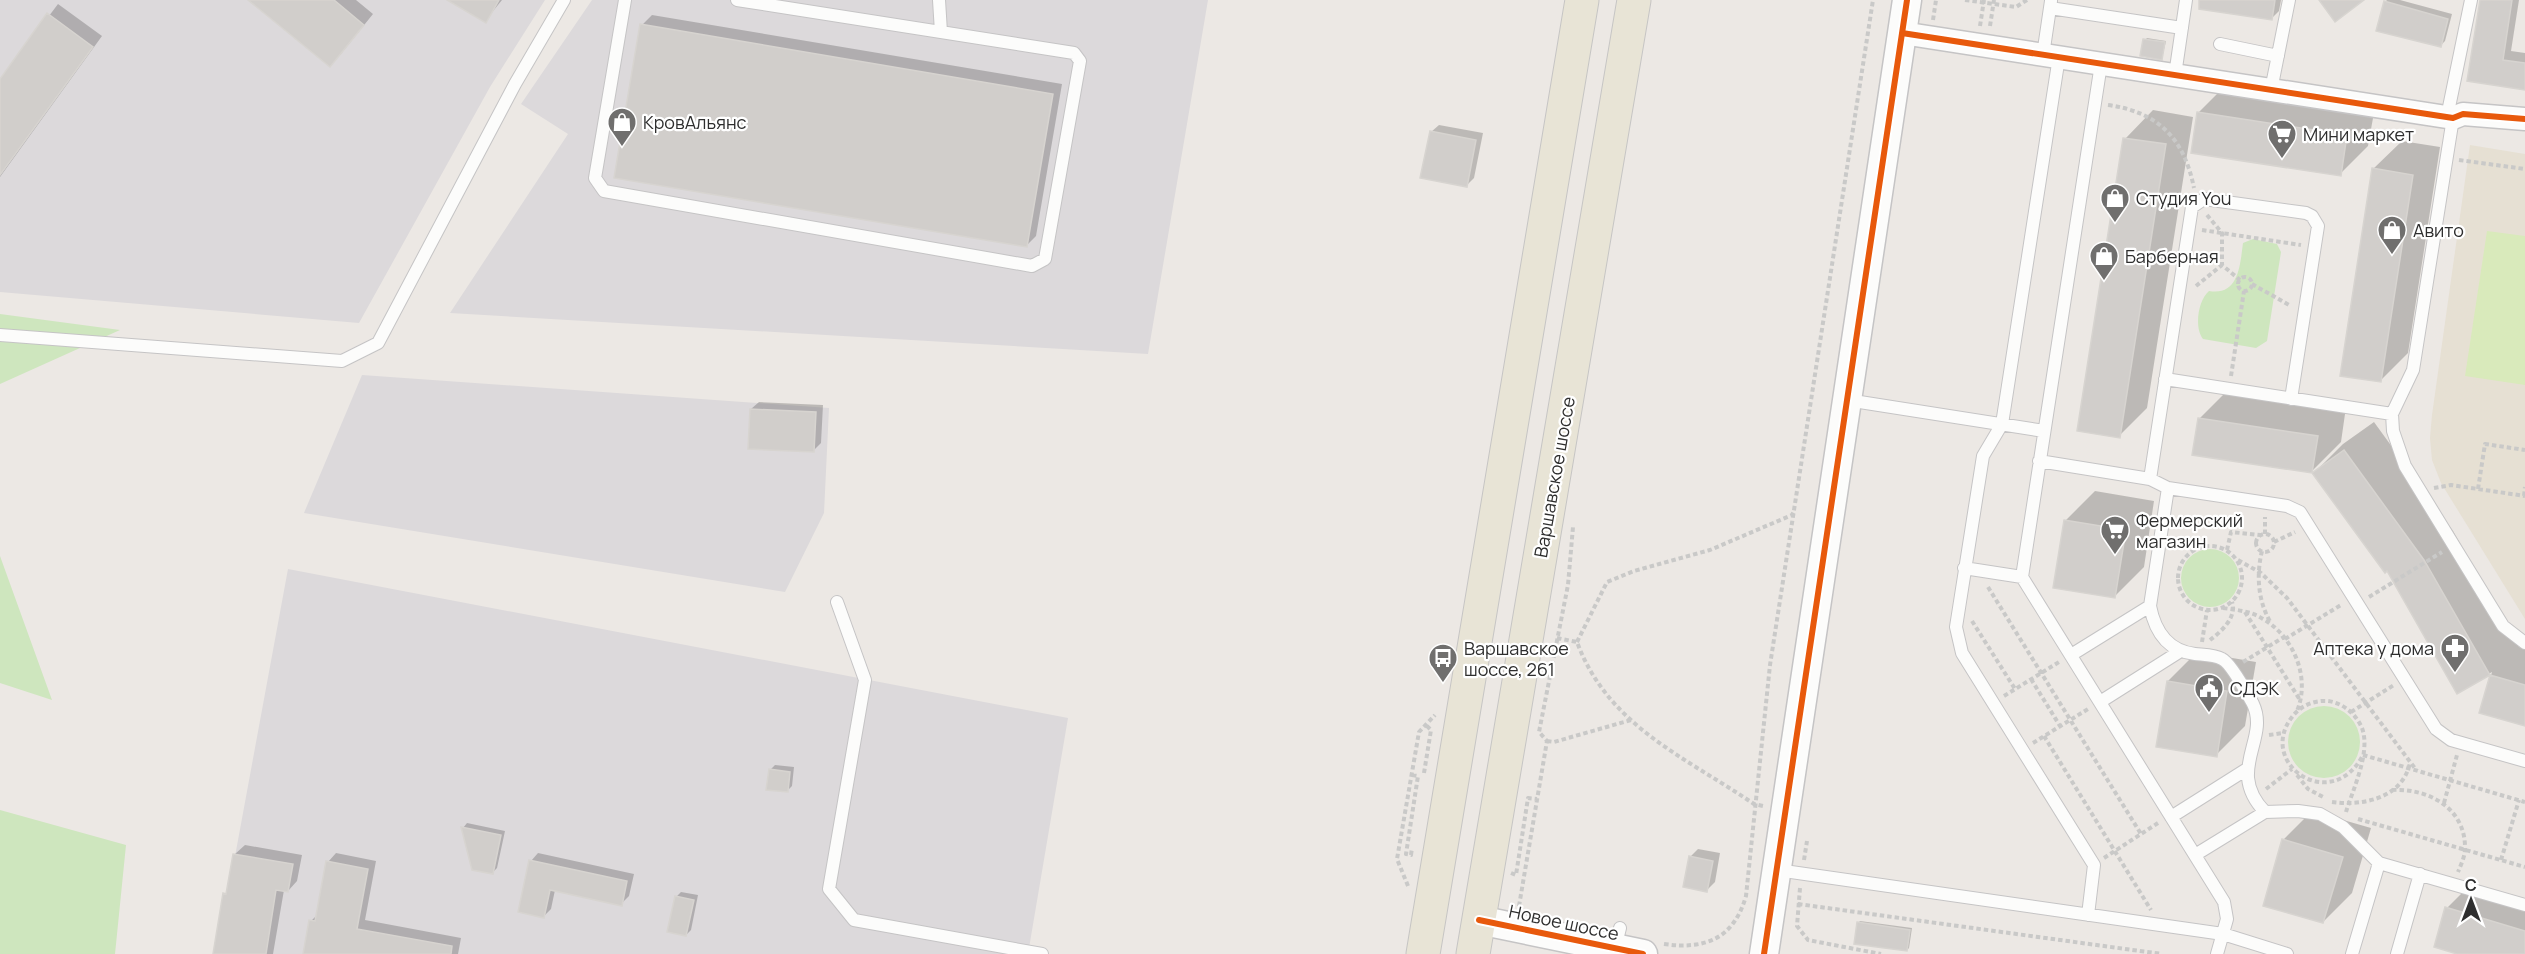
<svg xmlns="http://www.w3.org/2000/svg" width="2525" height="954" font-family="Manrope,sans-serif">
	<rect width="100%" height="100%" fill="#ece8e4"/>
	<path fill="#dcd9db" d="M0 0H545L490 87 359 323 0 292Z
		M592 0H1208L1148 354 450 313 568 134 521 104Z
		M362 375 829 408 824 513 785 592 304 513Z
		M288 569 1068 718 1028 954H217Z"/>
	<path fill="#e6e0d3" d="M2470 145 2525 154V619L2441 483 2432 460 2430 438 2432 415Z"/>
	<path fill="#cee6be" d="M2253 239 2277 244 2281 252 2267 341 2256 348 2203 339C2194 328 2198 300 2209 291 2239 296 2240 265 2243 243Z
		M0 314 120 330 0 384Z
		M2181 578a29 29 0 1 1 58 0a29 29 0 1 1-58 0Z
		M0 556 52 700 0 683Z
		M2288 742a36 36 0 1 1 72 0a36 36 0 1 1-72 0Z
		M0 810 126 845 115 954H0Z"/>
	<path fill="#d9eabb" d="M2487 231 2525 236V385L2465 376Z"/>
	<path fill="#0003" d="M250 0H356L373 14 340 55Z
		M449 0H502L485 21Z
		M2229 0H2281L2279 11 2271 19Z
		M2387 0H2400L2452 14 2445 41 2440 46 2385 2Z
		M2481 0H2519L2511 51 2525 53V87L2469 80Z
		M58 4 102 36 0 177V81Z
		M652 15 1062 84 1036 236 1026 246 642 25Z
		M2147 38 2166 41 2162 58 2145 40Z
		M2227 84 2375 107 2368 146 2340 174 2199 112Z
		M2153 110 2193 117 2147 408 2119 436 2125 139Z
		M1439 125 1483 133 1474 178 1466 186 1431 132Z
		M2402 141 2440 147 2408 353 2380 381 2373 169Z
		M2228 390 2346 407 2341 442 2312 471 2199 419Z
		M759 402 823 405 821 443 813 451 751 409Z
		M2374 422 2453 531 2519 647 2525 648V725L2481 712 2492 672 2457 692 2387 569 2314 473 2343 444Z
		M2095 491 2154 501 2144 567 2114 597 2066 520Z
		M2197 652 2256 662 2245 726 2216 755 2168 681Z
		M775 765 794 767 792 786 787 791 770 770Z
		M2312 811 2371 828 2352 893 2323 922 2283 840Z
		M467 823 505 831 497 868 492 873 463 828Z
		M245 845 302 855 297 881 288 891 284 890 273 954H215L225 894 228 890 235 854Z
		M1698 849 1720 853 1715 882 1707 890 1690 857Z
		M336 853 376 861 365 920 461 938 458 954H304L311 921 318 914 328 862Z
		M538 853 634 874 629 896 621 904 555 890 551 909 544 916 531 861Z
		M2471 884 2525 900V954H2463L2447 908Z
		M681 892 698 895 691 930 686 935 676 897Z
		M1860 921 1912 928 1909 948 1907 950 1858 923Z"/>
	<path fill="#d1cecb" stroke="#d7d4d0" stroke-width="1.5" d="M248 0H334L364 25 330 67Z
		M447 0H499L486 23Z
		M2199 0H2275L2272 20 2199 9Z
		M2319 0H2364L2335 22Z
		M2480 0H2512L2503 60 2525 63V90L2467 81Z
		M2384 1 2448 19 2441 47 2376 31Z
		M47 13 93 47 0 175V79Z
		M640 24 1053 94 1027 247 614 178Z
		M2143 39 2165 42 2162 60 2140 56Z
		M2197 112 2347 135 2341 176 2191 153Z
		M1430 131 1476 140 1467 187 1420 178Z
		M2123 138 2166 144 2120 438 2077 431Z
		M2372 168 2413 175 2381 382 2340 376Z
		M750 409 816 412 814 452 748 449Z
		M2198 418 2318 436 2312 473 2192 455Z
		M2344 450 2424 560 2490 675 2525 685V726L2479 713 2490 675 2457 694 2387 571 2385 573 2312 473Z
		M2064 520 2126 530 2115 598 2053 588Z
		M2167 681 2227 691 2217 757 2156 747Z
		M769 769 790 772 788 792 766 790Z
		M461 827 501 835 493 874 472 870Z
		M2282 839 2343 857 2323 923 2263 906Z
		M233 854 293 864 288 892 276 890 266 954H213L223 893 226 894Z
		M1689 856 1713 861 1707 892 1683 887Z
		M529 860 627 881 622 906 550 890 544 918 518 912Z
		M326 861 368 869 357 929 452 946 451 954H303L309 920 315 921Z
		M675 896 694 900 686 936 667 932Z
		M2445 907 2525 931V954H2457L2434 947Z
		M1857 922 1910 930 1907 951 1854 944Z"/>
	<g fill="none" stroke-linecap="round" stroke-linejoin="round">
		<g stroke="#c5c4c5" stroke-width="14">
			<path id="service" d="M625 0 595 178 604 191 1032 266 1045 259 1080 61 1074 53 737 0
				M939 0 941 32
				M2050 8 2182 28
				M2220 44 2278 56
				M2043 55 2051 1
				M2059 57 2002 424 1983 456 1956 627 1962 653 2094 865 2088 915
				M2101 64 2022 577 2224 902 2227 919 2217 954
				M2175 75 2186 0
				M2271 90 2289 0
				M2447 117 2471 0
				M2453 118 2413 370 2392 414 2393 431 2405 466 2503 626 2525 643
				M0 335 342 361 378 343 515 84 564 0
				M2165 379 2392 414
				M1847 400 2044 431
				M2039 461 2150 479 2168 488 2150 606C2155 632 2168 651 2195 654 2204 655 2215 655 2222 659 2231 663 2248 695 2253 704 2270 740 2225 770 2265 812L2298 811 2320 814 2343 827 2379 863 2525 905
				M2150 479 2192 207 2204 199 2306 213 2312 216 2318 226 2291 399
				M2168 488 2287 506 2300 512 2436 729 2451 740 2525 761
				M1964 568 2022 577
				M837 602 865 680 829 889 854 920 1042 954
				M2071 655 2150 606
				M2100 702 2179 652
				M2171 817 2247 769
				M2195 855 2265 812
				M1777 870 2223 934 2287 954
				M1615 948 1620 928
				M2352 954 2379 863
				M2397 954 2420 874"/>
		</g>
		<g stroke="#c5c4c5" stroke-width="25">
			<path id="minor" d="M1902 33 2453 118 2463 114 2525 119"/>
		</g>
		<g stroke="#c5c4c5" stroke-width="31">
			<path id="tertiary" d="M1479 920 1643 954
				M1764 954 1907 0"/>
		</g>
		<g stroke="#c6c5c4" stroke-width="35">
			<path id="primary" d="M1423 954 1582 0
				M1473 954 1634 0"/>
		</g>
		<path stroke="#c9c9c8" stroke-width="4" stroke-dasharray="4.5 3" stroke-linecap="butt" d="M1965 0 2016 7 2027 0
			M1933 20 1936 0
			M1980 26 1984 0
			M1990 26 1994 0
			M2108 105C2158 112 2184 138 2194 188
			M2459 160 2525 169
			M2207 215 2222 233V265L2240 280
			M2202 230 2301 245
			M2238 284a7 7 0 1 1 14 0a7 7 0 1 1-14 0Z
			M2252 284 2291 306
			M2196 286 2222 265
			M2231 376 2244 291
			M2434 488 2451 485 2525 496
			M2478 489 2485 444 2525 450
			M2524 496 2525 487
			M2265 534V517
			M2256 543a9 9 0 1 1 18 0a9 9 0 1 1-18 0Z
			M2274 542 2295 532
			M2178 578a32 32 0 1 1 64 0a32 32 0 1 1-64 0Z
			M2227 550 2231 532 2260 535
			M2262 551C2256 575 2258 602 2271 623
			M2238 560 2261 573 2287 598 2417 771
			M1988 587 2141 834
			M2369 597 2442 552
			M2223 608C2237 610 2251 611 2263 619 2293 636 2311 677 2297 711
			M2245 612 2300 700
			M1972 621 2015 689
			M1557 638 1577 642C1608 726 1685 757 1754 804L1763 806
			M2285 639 2341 605
			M2210 640C2222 631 2237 617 2232 602
			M1577 642 1607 582 1634 571 1710 550 1792 515 1794 511
			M2202 642 2207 610
			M2243 662 2284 637
			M2031 679 2060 726
			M2004 696 2059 662
			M2351 712 2394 685
			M2269 735 2283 733
			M2044 736 2151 910
			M1547 741 1554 742 1631 720
			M2033 743 2088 709
			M2363 755 2525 802
			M1424 773 1431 730 1426 725
			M1412 775 1418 776 1406 854 1411 855 1412 848
			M2297 775 2308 789 2325 798
			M2266 789 2292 769
			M2392 790C2428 788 2466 808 2465 849 2465 856 2461 865 2458 872
			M2332 802C2362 806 2402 799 2410 763
			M2444 803 2457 755
			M2346 812C2353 789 2371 752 2362 728 2356 714 2343 703 2328 701 2314 700 2300 706 2292 717 2256 764 2332 815 2363 755
			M2358 819 2525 867
			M2104 858 2158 823
			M1804 860 1807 841
			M2501 860 2519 800
			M1511 873 1516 875 1528 798 1537 799
			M1408 886 1397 859 1419 732 1435 715
			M1800 888 1797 926 1808 940 1881 954
			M1798 904 2162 954
			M1519 906 1547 741 1539 732 1568 585 1573 527
			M1664 944C1706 950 1734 938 1746 896L1770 665 1873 0"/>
		<use href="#service" stroke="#fcfcfb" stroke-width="12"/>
		<use href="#minor" stroke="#fcfcfb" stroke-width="22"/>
		<use href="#tertiary" stroke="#fcfcfb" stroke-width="28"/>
		<use href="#primary" stroke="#e8e4d6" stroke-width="33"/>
		<g stroke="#fff" stroke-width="10">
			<path id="cycleway" d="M1902 33 2453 118 2463 114 2525 119
				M1479 920 1643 954
				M1764 954 1907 0"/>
		</g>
		<use href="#cycleway" stroke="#e8590c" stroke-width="6"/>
	</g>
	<defs>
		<g id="shop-pin" transform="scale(1.5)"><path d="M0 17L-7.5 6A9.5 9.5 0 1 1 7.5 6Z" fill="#706f6e" stroke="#fff"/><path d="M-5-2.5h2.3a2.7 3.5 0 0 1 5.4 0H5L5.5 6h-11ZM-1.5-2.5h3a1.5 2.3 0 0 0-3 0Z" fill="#fff"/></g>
		<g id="supermarket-pin" transform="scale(1.5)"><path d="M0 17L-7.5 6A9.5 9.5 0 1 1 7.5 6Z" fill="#706f6e" stroke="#fff"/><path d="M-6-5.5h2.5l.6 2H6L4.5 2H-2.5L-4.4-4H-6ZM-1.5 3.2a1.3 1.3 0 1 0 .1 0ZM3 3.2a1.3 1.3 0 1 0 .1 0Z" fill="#fff"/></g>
		<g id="pharmacy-pin" transform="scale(1.5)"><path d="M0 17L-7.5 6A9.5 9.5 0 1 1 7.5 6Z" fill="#706f6e" stroke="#fff"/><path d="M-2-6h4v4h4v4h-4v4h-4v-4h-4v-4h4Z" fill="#fff"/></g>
		<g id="bus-pin" transform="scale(1.5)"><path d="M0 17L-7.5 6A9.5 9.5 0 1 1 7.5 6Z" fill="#706f6e" stroke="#fff"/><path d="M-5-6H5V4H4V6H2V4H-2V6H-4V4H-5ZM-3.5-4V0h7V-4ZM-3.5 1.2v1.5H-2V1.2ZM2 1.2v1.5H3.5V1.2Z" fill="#fff"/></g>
		<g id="civic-pin" transform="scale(1.5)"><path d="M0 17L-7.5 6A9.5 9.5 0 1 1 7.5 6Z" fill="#706f6e" stroke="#fff"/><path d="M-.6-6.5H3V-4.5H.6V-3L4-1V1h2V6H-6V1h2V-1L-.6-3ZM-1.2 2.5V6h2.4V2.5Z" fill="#fff"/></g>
	</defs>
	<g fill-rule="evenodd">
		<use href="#shop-pin" x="622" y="122"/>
		<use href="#supermarket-pin" x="2282" y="134"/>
		<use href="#shop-pin" x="2115" y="198"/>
		<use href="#shop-pin" x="2392" y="230"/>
		<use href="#shop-pin" x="2104" y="256"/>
		<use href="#supermarket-pin" x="2115" y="530"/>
		<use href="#pharmacy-pin" x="2455" y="648"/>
		<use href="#bus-pin" x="1443" y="658"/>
		<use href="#civic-pin" x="2209" y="688"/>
	</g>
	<g text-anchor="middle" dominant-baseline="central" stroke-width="4.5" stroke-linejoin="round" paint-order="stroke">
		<g font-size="18" fill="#2e2e2e" stroke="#fff" text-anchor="start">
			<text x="643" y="122">КровАльянс</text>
			<text x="2303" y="134">Мини маркет</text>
			<text x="2136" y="198">Студия You</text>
			<text x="2413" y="230">Авито</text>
			<text x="2125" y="256">Барберная</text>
			<text x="2136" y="520">Фермерский<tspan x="2136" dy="21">магазин</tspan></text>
			<text x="1464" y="648">Варшавское<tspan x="1464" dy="21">шоссе, 261</tspan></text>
			<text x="2434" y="648" text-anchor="end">Аптека у дома</text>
			<text x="2230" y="688">СДЭК</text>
		</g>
		<g font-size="18" fill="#2e2e2e" stroke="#fff">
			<text transform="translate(1554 477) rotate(-80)">Варшавское шоссе</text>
			<text transform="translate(1564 922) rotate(12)">Новое шоссе</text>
		</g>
	</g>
	<g transform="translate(2471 900)" stroke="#ffffff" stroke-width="4.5" paint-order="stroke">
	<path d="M0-4.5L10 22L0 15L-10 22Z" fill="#2e2e2e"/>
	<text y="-9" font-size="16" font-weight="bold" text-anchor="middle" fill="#2e2e2e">С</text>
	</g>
</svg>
